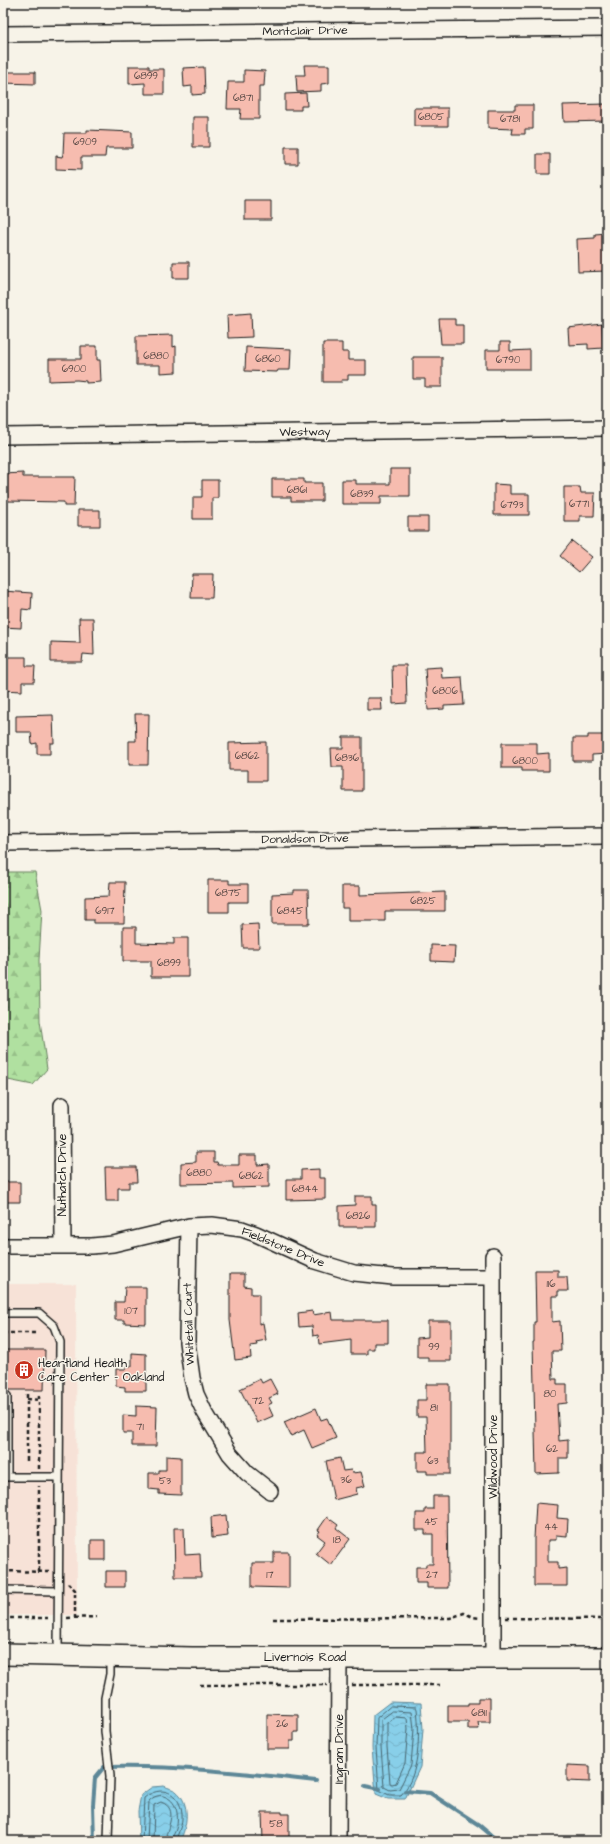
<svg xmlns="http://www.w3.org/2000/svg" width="610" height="1844" font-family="'Architects Daughter',sans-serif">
	<defs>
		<pattern id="forest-firs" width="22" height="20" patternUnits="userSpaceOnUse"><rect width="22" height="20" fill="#b0e0a0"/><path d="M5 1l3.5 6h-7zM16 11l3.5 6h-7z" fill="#97c089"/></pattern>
		<pattern id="water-waves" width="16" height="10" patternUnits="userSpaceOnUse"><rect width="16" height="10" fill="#88cfe9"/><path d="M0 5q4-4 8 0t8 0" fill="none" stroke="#75b1c7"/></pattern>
	</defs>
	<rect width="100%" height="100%" fill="#f7f3e8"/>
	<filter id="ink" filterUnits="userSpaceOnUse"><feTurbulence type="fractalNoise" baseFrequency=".025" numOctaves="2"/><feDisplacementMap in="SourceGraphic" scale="8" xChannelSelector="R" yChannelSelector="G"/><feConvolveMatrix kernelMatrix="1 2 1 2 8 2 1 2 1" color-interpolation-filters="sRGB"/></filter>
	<g filter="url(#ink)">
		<path fill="#f7e2d7" d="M3 1284H76L77 1615H3Z
			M3 1680H4L6 1813H3Z"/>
		<path fill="url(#forest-firs)" stroke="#667e5e" d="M3 872H35L42 910 39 960 40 1021 47 1069 33 1085 3 1079Z"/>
		<path fill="url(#water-waves)" stroke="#5d8797" d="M390 1702 421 1703 423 1729 420 1767 405 1799H388L376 1794 372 1748 373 1715Z
			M164 1786C168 1788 173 1789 176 1791 191 1803 187 1827 180 1841H139L138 1811 141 1795 152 1787Z"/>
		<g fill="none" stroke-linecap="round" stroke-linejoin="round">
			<path stroke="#47646e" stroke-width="1" d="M391 1706 416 1707 417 1709C420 1735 420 1775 401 1795H389L379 1790 376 1748 377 1718Z
				M393 1711 412 1712 414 1729 411 1765 399 1789 390 1790 384 1787 381 1747V1720Z
				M395 1717 407 1718 408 1729 405 1763 396 1783 392 1784 390 1783 387 1747V1723Z
				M142 1841 144 1798C161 1784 180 1792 182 1814 183 1824 178 1832 176 1841
				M147 1841 149 1801C154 1796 160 1794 166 1797 178 1802 179 1818 176 1829 175 1833 172 1836 171 1841
				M153 1841 154 1805 161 1802C180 1809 166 1828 165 1841"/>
			<path stroke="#5d8797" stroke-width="4" d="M365 1786 380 1789
				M405 1791 430 1793 479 1825 498 1841
				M94 1841 93 1805 95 1778 104 1767C175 1765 245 1773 316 1781"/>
		</g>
		<path fill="#f6bcaf" stroke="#1c1c1c" d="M304 65H329V83L321 84V91L297 92 296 75H305Z
			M129 66H149V69H164V94H145V83L129 84Z
			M204 67 205 94 192 95V86L184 87 183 68Z
			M244 70 265 71 264 86H259V119H240L241 109H227L228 82H244Z
			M3 72H35V84L3 83Z
			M306 93 307 106H301V110H285V94Z
			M607 104V121L564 122 563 105Z
			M515 105H533V129H525V134H512L513 129 488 128V110H515Z
			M414 108H448V126H414Z
			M193 117H209V147H193Z
			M87 130 132 132V148H106L105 157H81V170L56 169V156L62 157 63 154 64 133H87Z
			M285 147H298V164H285Z
			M537 154H550V174H537Z
			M245 201H271V220H245Z
			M607 233V271L578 272 577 239 595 238V234Z
			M173 262H189V278H173Z
			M251 313 252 337 228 338 227 315Z
			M439 319H455V325H463V344H441Z
			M602 324 603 348 588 349V344L569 345 568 328Z
			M173 335V347L176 346V372L160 373V365H136V336Z
			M500 342H510V351L530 350V369H486V350H500Z
			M323 343H342V352H348V360H366V375H348V380H341L342 382H323Z
			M81 346H97V360H100L101 382 86 383V381L77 380 49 381V359H81Z
			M246 347 291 349 290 370H278L277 372 245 371Z
			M413 357H442V387H425V379H413Z
			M390 469H410V496H381V504H342V480H356V484H390Z
			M23 473V477H75L74 506H64V502L7 501V493H3V474Z
			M272 479H304V483H322V501H291V497H272Z
			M202 480H218V498H212V519H193V497H202Z
			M494 484 510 485V494H529V515H494Z
			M564 487H580L581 493H595L594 516H580V521H564Z
			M78 510H100V526H78Z
			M408 517H428V531H408Z
			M572 541 592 557 579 572 560 556Z
			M192 574H213L212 598H191Z
			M3 591 32 593 31 610 22 609 21 628 3 627Z
			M79 618H93L94 655 83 654 82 662H51V642L80 643Z
			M3 657H26V666H35L34 682H22V691L3 690Z
			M392 665H406L407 703 393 704Z
			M441 667 442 678 462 677 464 705 444 706V709L428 710 425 668Z
			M367 698H381L382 710H367Z
			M135 714H149L148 765H129V741H136Z
			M53 715 54 743H50V754H37V743L32 744 31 732H16V716Z
			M588 735H607V754L592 755V761H573V738H588Z
			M343 737H362V791H343V767H332L331 748H343Z
			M266 742V781H248V770H229V743Z
			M502 743H537V754L549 753V771H522V768H502Z
			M208 880H229V884H248V902H229V912H208Z
			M110 882H125L124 923H94V920H85V897L109 896Z
			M342 886H360V895L445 892V911H385V921H348V908H342Z
			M294 890H308L309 924H272V894L294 893Z
			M258 924 259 948H243L242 925Z
			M123 927H136V943L174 944V938H188V977H151V961H123Z
			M431 945 455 946 454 962 431 961Z
			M196 1152H214V1162H217L218 1165H239V1155H257V1165L269 1164V1187L233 1188V1183L181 1184V1163L196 1162Z
			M105 1167H136L137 1182H129V1188H118V1201H106Z
			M319 1169V1178H325V1199L286 1200V1179H301V1170Z
			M3 1182H20V1202H3Z
			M355 1196H372V1205H376V1227H339V1206L355 1205Z
			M535 1270H558V1277H567L568 1291H558V1296H552V1322L560 1321 561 1351H552L553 1379H557V1384H567V1403L557 1404 559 1441 568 1440V1458H559V1473L536 1474 533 1342H534V1322H536Z
			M230 1274H244V1286L251 1287V1294H259V1324L263 1323 266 1340 256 1342 257 1345 250 1346 251 1358 235 1360 230 1320Z
			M125 1287H146V1324L124 1323V1320H115V1302H124Z
			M312 1311 313 1315 332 1312 333 1320H388V1343H374V1349H367V1354H351V1340L319 1344 318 1335 313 1336 312 1326 299 1327 298 1313Z
			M428 1321H451V1361H428V1357H417V1338L428 1337Z
			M3 1350H45L44 1390H3Z
			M132 1353 146 1354V1391H125V1387L116 1386V1369H126V1366H132Z
			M260 1379 262 1383 270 1379 278 1394 269 1398 272 1403 268 1405 273 1416 257 1423 240 1389Z
			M426 1384H450V1474H427V1471H417V1452H427L426 1417H417V1400H426Z
			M136 1406 157 1407 156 1446H132V1433H123V1415L136 1416Z
			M316 1408 321 1420 327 1418 336 1438 312 1448 304 1430 291 1436 284 1422Z
			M166 1456 181 1457V1495L159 1494V1490L149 1489V1473H159V1470H166Z
			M340 1458 343 1471 351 1470 352 1473 361 1472 365 1486 356 1488 357 1494 334 1500 326 1461Z
			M433 1496H447L448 1588H427V1583H416V1567H426V1564H433V1534H425V1530H416V1513H425V1509H433Z
			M536 1503 558 1505 557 1518 568 1519 567 1536 556 1535V1540H548V1562H558V1569L567 1568V1586H534V1539Z
			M226 1515 228 1536 212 1538 211 1517Z
			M327 1517 338 1525 336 1528 350 1539 331 1565 316 1553 325 1541 317 1535 320 1531 318 1530Z
			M174 1528H184L185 1555 200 1554 201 1577H175Z
			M91 1540H105V1560H91Z
			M274 1552H289V1588L252 1587V1563H274Z
			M106 1571H125V1587H106Z
			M478 1698H490V1722H478L479 1729H468V1722H448V1705H468V1703H478Z
			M267 1714 298 1715V1732H294V1741H290V1749H267Z
			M567 1765 590 1766V1782L567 1781Z
			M262 1812H282V1814H289V1841H263Z"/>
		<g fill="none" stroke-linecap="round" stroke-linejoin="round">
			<g stroke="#1c1c1c" stroke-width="10">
				<path id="lane" d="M3 1313H39L54 1326 60 1342 58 1654
					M7 1396V1477H59
					M3 1590 58 1591
					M108 1841 110 1776 105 1731V1698L110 1674V1658"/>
			</g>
			<g stroke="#1c1c1c" stroke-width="18">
				<path id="street" d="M3 34 607 28
					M3 436 607 428
					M3 843 607 836
					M62 1105 63 1246
					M189 1226 187 1342 192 1378 196 1394 204 1411 230 1454 247 1473 270 1491
					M3 1246H92L113 1244 189 1226 212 1225 242 1229 256 1234 315 1261 354 1273 393 1277H493
					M493 1256V1657
					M338 1841 339 1657"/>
			</g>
			<g stroke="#1c1c1c" stroke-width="24">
				<path id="secondary" d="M3 1654 192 1658H607"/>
			</g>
			<path stroke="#1c1c1c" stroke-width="2.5" stroke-dasharray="4 3" stroke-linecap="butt" d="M3 1333H35
				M27 1394V1462
				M27 1399 40 1400
				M39 1469V1396
				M3 1571 49 1572
				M39 1571V1486
				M68 1583 75 1590V1618
				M3 1618H48
				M67 1618 97 1617
				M506 1618 607 1619
				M273 1619 450 1618 464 1613 473 1617 481 1618
				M200 1685H327
				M352 1685H441"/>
			<use href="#lane" stroke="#f7f3e8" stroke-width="7"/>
			<use href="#street" stroke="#f7f3e8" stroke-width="15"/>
			<use href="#secondary" stroke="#f7f3e8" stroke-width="21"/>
		</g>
	</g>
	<defs>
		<g id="building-disc" transform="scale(1)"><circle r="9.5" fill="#c8321e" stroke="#f7f3e8"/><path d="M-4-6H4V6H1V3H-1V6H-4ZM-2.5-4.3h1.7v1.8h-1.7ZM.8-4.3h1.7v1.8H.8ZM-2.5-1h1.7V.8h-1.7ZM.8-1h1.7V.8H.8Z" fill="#fff"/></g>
	</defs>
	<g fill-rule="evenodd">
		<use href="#building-disc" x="24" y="1370"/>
	</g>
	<g text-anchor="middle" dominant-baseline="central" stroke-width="3" stroke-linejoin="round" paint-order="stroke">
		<g font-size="10" fill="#524441">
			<text x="146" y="76">6899</text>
			<text x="243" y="98">6871</text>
			<text x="431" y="117">6805</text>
			<text x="510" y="119">6781</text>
			<text x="85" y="142">6909</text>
			<text x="156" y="356">6880</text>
			<text x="268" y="359">6860</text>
			<text x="508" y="360">6790</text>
			<text x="74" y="369">6900</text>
			<text x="297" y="490">6861</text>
			<text x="362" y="494">6839</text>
			<text x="579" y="504">6771</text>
			<text x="512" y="505">6793</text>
			<text x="445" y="691">6806</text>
			<text x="247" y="756">6862</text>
			<text x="347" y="758">6836</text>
			<text x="525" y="761">6800</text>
			<text x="228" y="893">6875</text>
			<text x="423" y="901">6825</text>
			<text x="105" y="911">6917</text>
			<text x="290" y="911">6845</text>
			<text x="169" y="963">6899</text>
			<text x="199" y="1173">6880</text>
			<text x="251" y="1176">6862</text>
			<text x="305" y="1189">6844</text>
			<text x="358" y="1216">6826</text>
			<text x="551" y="1284">116</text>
			<text x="131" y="1311">107</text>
			<text x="434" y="1347">99</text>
			<text x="550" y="1394">80</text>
			<text x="258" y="1401">72</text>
			<text x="434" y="1408">81</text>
			<text x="140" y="1427">71</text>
			<text x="552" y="1449">62</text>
			<text x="433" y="1461">63</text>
			<text x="346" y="1480">36</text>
			<text x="165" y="1481">53</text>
			<text x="431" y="1522">45</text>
			<text x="551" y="1527">44</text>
			<text x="337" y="1540">18</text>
			<text x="270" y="1575">17</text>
			<text x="432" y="1575">27</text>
			<text x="479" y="1713">6811</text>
			<text x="282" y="1724">26</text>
			<text x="276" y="1824">58</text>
		</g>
		<g font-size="12" fill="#1c1c1c" stroke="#f7f3e8">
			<text transform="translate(305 31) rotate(-1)">Montclair Drive</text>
			<text transform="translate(305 432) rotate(-1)">Westway</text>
			<text transform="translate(305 839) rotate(-1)">Donaldson Drive</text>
			<text transform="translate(62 1175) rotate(-90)">Nuthatch Drive</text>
			<text transform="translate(283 1247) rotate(22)">Fieldstone Drive</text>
			<text transform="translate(189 1324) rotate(-92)">Whitetail Court</text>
			<text transform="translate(493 1457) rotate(-90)">Wildwood Drive</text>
			<text x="305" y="1657">Livernois Road</text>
			<text transform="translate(339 1749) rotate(-90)">Ingram Drive</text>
		</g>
		<g font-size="12" fill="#1c1c1c" stroke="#f7f3e8" text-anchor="start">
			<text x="38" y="1363">Heartland Health<tspan x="38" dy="14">Care Center - Oakland</tspan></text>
		</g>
	</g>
	<rect width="610" height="1844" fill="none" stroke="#f7f3e8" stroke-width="16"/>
	<rect x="8" y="8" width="594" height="1828" fill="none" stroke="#1c1c1c" stroke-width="1.5" filter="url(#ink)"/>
</svg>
